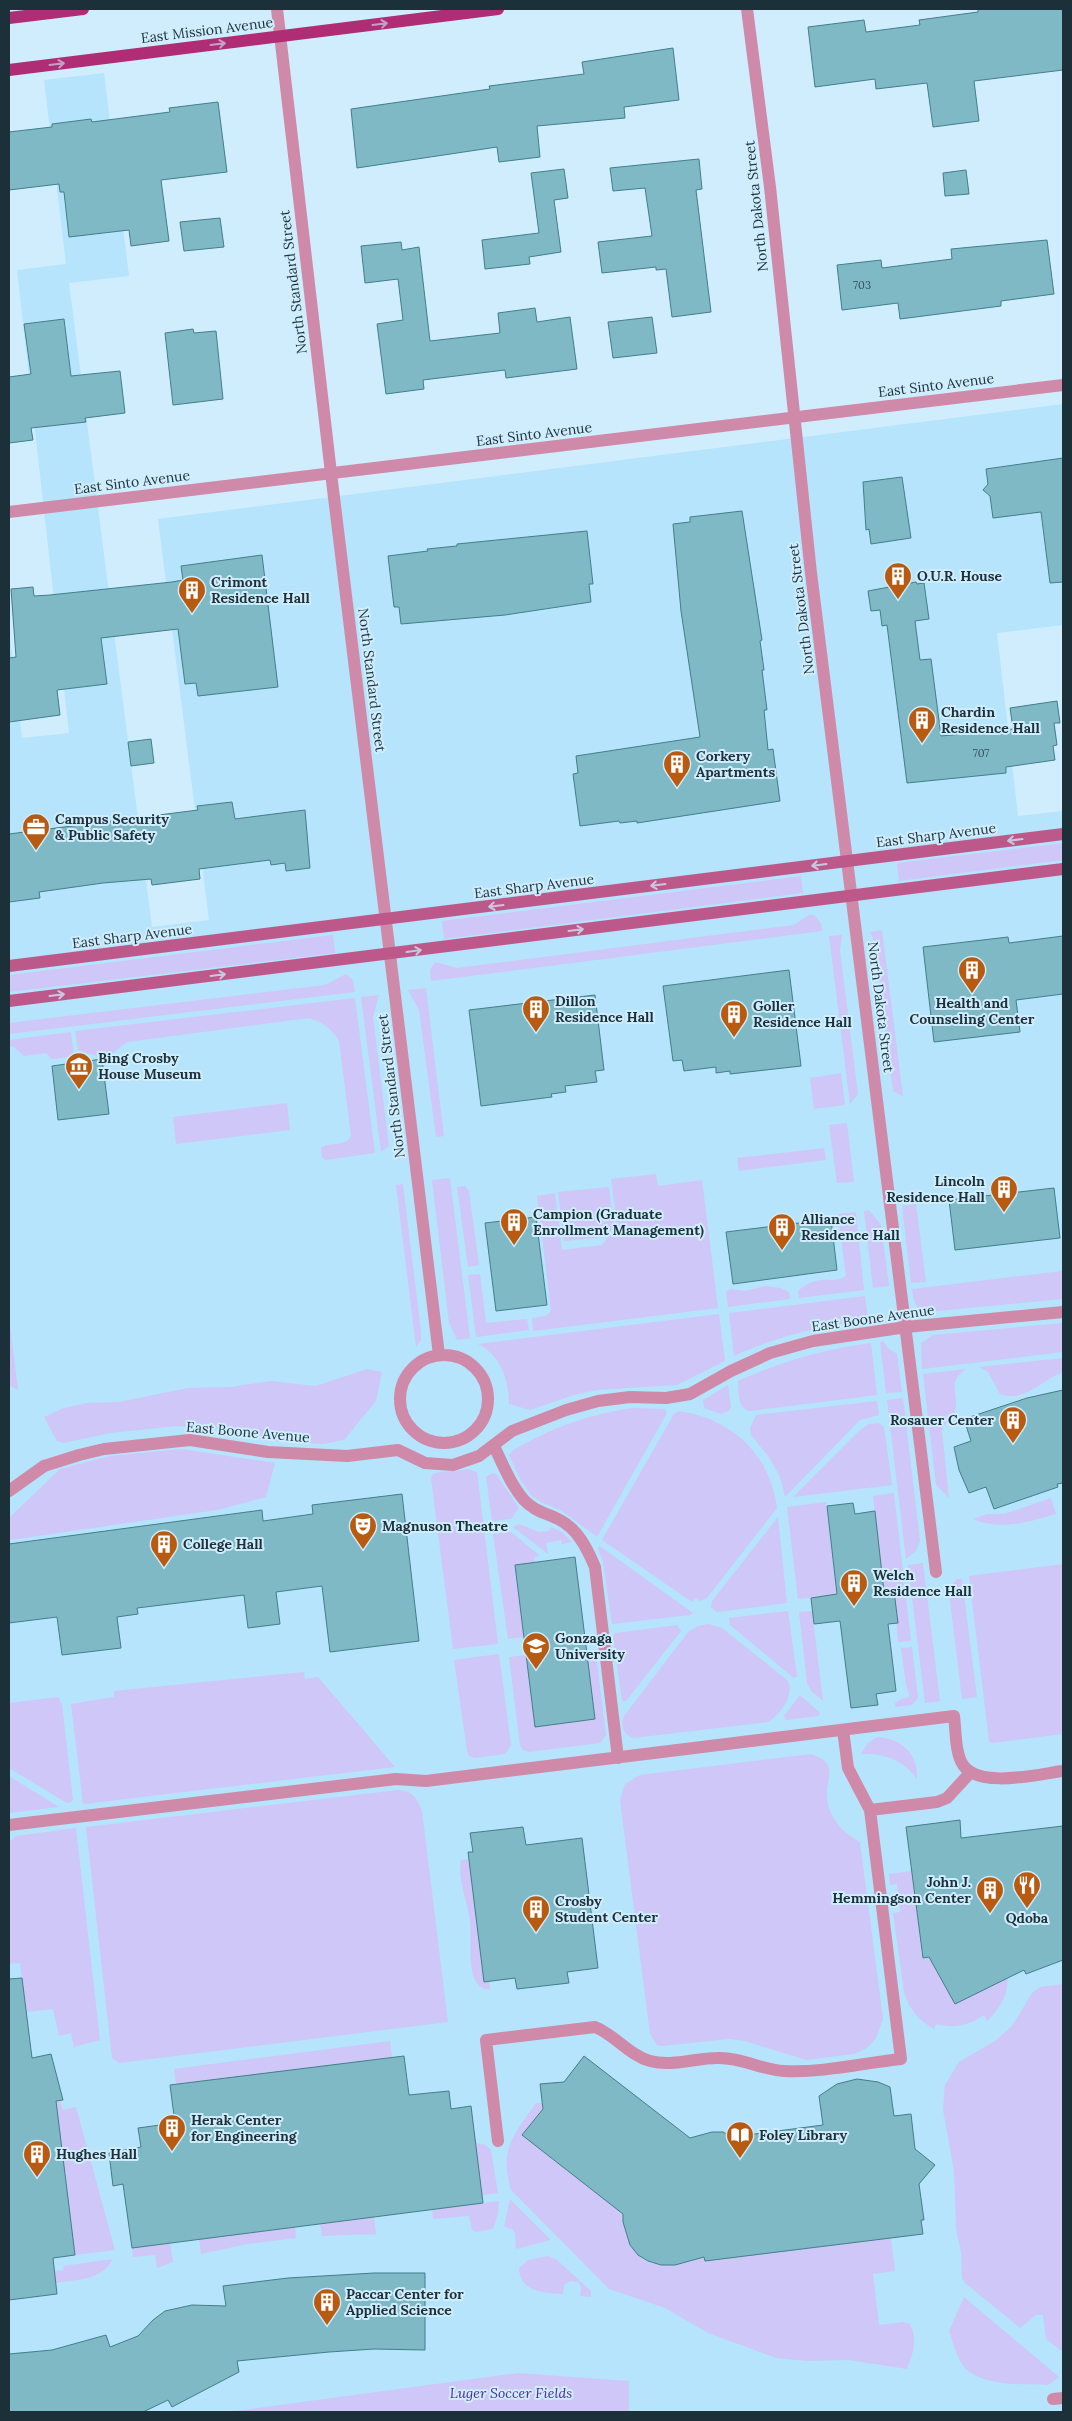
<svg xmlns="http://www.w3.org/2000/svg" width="1072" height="2421" font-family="Lora,serif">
	<rect width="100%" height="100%" fill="#cfedfd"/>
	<path fill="#b5e4fc" d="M104 73 129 276 69 283 152 927 209 920 158 519 1063 404V625L997 633 1018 816 1063 811V2412H9V628L22 738 69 733 17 270 66 264 44 80Z"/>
	<path fill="#cec7f8" d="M1063 843V860L899 881 897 863Z
		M801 876 803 893 444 939 442 921Z
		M809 915H814L821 923 822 931 431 981 430 970 435 962 457 968 794 925Z
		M882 930 903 1096 893 1091 875 943 870 932Z
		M333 935 335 953 9 992V975Z
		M842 935 840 950 858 1094 850 1104 829 936Z
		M346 974 353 980 355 992 9 1034V1023L325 985Z
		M426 988 444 1136 436 1137 419 1010 408 990Z
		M379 995 373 1017 389 1146 381 1152 361 997Z
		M355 998 375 1153 325 1160 322 1157 321 1148C330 1141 345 1148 351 1136L339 1041C331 1028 323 1022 308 1018L127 1042 105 1059 78 1050 75 1031Z
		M71 1032 74 1056 52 1059 46 1053 24 1056 14 1047 9 1046V1040Z
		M841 1073 845 1105 814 1109 810 1078Z
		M287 1103 290 1130 176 1144 173 1117Z
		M847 1123 854 1182 837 1183 829 1125Z
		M824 1148 826 1160 739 1171 737 1158Z
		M656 1174 658 1186 702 1180 718 1308 533 1331 532 1318 546 1316 551 1311 537 1196 555 1193 562 1250 602 1245 617 1225 611 1179Z
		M450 1178 470 1338 457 1340 449 1323 432 1180Z
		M403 1184 421 1332V1340L416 1347 396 1185Z
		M465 1186 469 1191 479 1265 468 1267 457 1187Z
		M609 1187 614 1225 607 1237 564 1241 558 1192Z
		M916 1204 926 1282 911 1283 902 1206Z
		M869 1210 881 1225 889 1286 873 1288 864 1211Z
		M856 1212 864 1290 799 1298 798 1291C805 1285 812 1281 821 1280 830 1279 838 1282 846 1276L838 1214Z
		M1063 1271V1299L926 1312C914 1308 914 1300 912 1289Z
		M480 1274 486 1323 527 1319 529 1330 476 1337 468 1275Z
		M765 1286 780 1288 789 1292 790 1299 728 1307 726 1292 731 1289 745 1291Z
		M865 1296 868 1320C819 1326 779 1336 734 1356L729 1313Z
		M719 1314 725 1361 677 1385 597 1390 574 1395 530 1410 509 1404C509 1381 501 1355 478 1344Z
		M9 1317 18 1390 9 1385Z
		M1063 1323V1352L922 1369 921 1343 933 1335Z
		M883 1341 888 1348 897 1354 902 1392 886 1393 880 1342Z
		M871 1343 877 1395 751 1411C737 1410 739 1393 738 1381 784 1361 820 1350 871 1343Z
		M1063 1358V1372C1041 1380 1026 1403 1000 1394L988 1372 979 1367Z
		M367 1369 382 1372 376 1401 344 1440 323 1444 268 1441 224 1430 177 1426 111 1433 63 1443 57 1441 44 1417 64 1408 87 1403 119 1402 188 1388 231 1387 271 1381 315 1386Z
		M966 1369C945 1384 960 1392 955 1411 952 1419 945 1422 942 1430L949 1498 936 1485 923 1374Z
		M728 1385 731 1407 729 1411 721 1414 704 1408 703 1400Z
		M903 1398 920 1541 916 1551 906 1559 887 1400Z
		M877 1401 879 1415 860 1420 785 1497 780 1477 769 1457 751 1435 750 1428 756 1415Z
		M633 1408 665 1409 667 1413 597 1537 562 1511 541 1502 532 1496 521 1481 509 1455 512 1451C553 1427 586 1415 633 1408Z
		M679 1411C732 1419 770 1454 777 1508L707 1598 701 1601 695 1598 692 1602 602 1540 674 1414Z
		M879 1423 884 1427 892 1485 793 1497 859 1431 869 1424Z
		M182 1449 275 1463 266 1497 217 1510 10 1540 9 1518 60 1469 110 1456Z
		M468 1469 477 1472 498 1644 453 1649 431 1478 433 1474C444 1470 457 1472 468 1469Z
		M492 1473 496 1474 519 1508 511 1519 492 1521 486 1477Z
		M894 1493 911 1641 898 1642 894 1591 884 1592 873 1496Z
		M1051 1498 1056 1514C1027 1522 1002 1531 973 1519L987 1514H1004Z
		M826 1502 837 1595 798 1599 787 1507Z
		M778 1517 787 1603 717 1612 711 1607 712 1601Z
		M519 1524 539 1532 549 1531 551 1527 562 1532 572 1542 562 1544 561 1540 546 1543 548 1554 513 1527Z
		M511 1532 540 1556 534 1557 535 1562 515 1565 524 1637 508 1639 493 1534Z
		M599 1546 601 1547 693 1613 690 1615 612 1624 603 1562 598 1549Z
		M923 1563 940 1701 925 1703 908 1565Z
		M1063 1564V1734L992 1743 989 1741 969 1576Z
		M957 1579H962L977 1697 962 1699 949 1593 952 1585Z
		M788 1611 797 1676 794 1678 730 1625 729 1618Z
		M812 1611 823 1701 811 1691 807 1683 799 1612Z
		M708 1624 722 1628 787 1680C796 1694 780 1715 768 1722L634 1738C624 1736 620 1725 624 1716L688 1632 698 1626Z
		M677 1625 681 1631 626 1701H622L613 1637 615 1633Z
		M912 1647 918 1698 912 1705 895 1707V1703L901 1699 910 1697 906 1685 901 1648Z
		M499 1654 511 1745 505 1754 475 1758 469 1756 467 1751 454 1660Z
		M526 1655 536 1727 595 1719 587 1656 596 1655 606 1735 600 1743 529 1752 523 1750 520 1746 509 1657Z
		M304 1672 305 1679 318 1677 395 1767 83 1804 71 1704 114 1697V1691Z
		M800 1695 820 1713 818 1716 786 1720 784 1716Z
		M58 1697 62 1704 73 1800 70 1803 65 1802 9 1768V1703Z
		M877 1737C902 1739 918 1753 917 1779 904 1760 884 1753 861 1754L868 1743Z
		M811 1754C841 1764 825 1777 827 1798 829 1818 843 1833 860 1842L883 2019 876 2038 867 2048 854 2054 806 2060 745 2041 729 2039 662 2046 657 2045 650 2034 620 1800 625 1784 640 1775Z
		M9 1776 59 1807 9 1813Z
		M398 1790C412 1791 417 1797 422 1811L448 2022 119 2063 112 2058 86 1827Z
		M76 1828 100 2040 74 2047 71 2033 59 2036 53 2009 26 2012 20 1963 9 1964V1842L16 1836Z
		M469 1859 489 1981 490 1990C485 1989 480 1988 477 1983 467 1970 472 1937 470 1921 468 1901 457 1881 461 1860Z
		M912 1871 922 1958 929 1957 955 2003 1007 1974C1010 1992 1000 2009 987 2021L984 2015C969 2025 955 2029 936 2024L934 2029C918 2020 909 2009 904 1992L893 1913 900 1912 897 1884 890 1885 889 1874Z
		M1063 1984V2352L1046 2339 1043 2315H1036L1020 2328 965 2283 962 2278 961 2252 956 2229 954 2171 943 2110 945 2085 959 2062 995 2041 1012 2026 1032 1993 1040 1987Z
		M390 2041 392 2057 176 2084 174 2069Z
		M56 2101H60L63 2110 76 2107 115 2250 75 2255Z
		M536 2103H542L545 2106 523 2136 623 2214C622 2234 637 2268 662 2264 676 2262 690 2254 703 2249L705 2261 891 2238 895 2271 873 2274 879 2325 904 2322 910 2324C918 2339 913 2354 907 2369L849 2360 807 2361 776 2358 708 2333 665 2308 609 2289 511 2190C499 2149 513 2136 536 2103Z
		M476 2143 486 2145 491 2150 498 2193 482 2195Z
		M510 2199 551 2240 516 2249 515 2233 512 2229 504 2227Z
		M499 2201 498 2214 493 2229 476 2232 472 2230 469 2216 433 2219 432 2210Z
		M374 2217 376 2234 322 2236 320 2224Z
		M295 2227 296 2238 247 2244 201 2254 199 2239Z
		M170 2243 173 2262 157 2268 155 2255 133 2257 132 2248Z
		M548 2256 557 2260 591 2291V2297L580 2296 581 2287 578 2282 570 2281 564 2285 563 2294C543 2293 520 2292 519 2268L528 2260Z
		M113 2259C101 2281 78 2279 56 2283L54 2271 64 2270 63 2266Z
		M964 2297 1059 2377 1048 2385C1024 2384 977 2387 962 2364 956 2355 953 2342 949 2331Z
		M518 2373 629 2381V2412H228Z"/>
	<path fill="#7eb9c5" stroke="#437e89" d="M978 9H1063V70L974 81 979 121 933 127 927 83 876 89 875 79 815 87 808 27 864 20 866 32 920 25 919 20 978 12Z
		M673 48 679 100 624 107 625 118 537 126 540 157 499 162 497 147 357 168 351 109 490 89 489 86 584 74 582 62Z
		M218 102 227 172 161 180 169 241 131 246 129 230 69 237 64 192H60L59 184 9 190V132L52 127V124L91 119 92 122 170 112 169 108Z
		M699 159 702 189 696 190 711 312 672 317 666 269 656 270V267L602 273 598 242 652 236 645 188 613 191 610 168Z
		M564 169 568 198 554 200 561 252 529 257 530 264 485 269 482 240 539 233 531 173Z
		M966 170 969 194 945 196 943 173Z
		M220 218 224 247 184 251 180 222Z
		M1047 240 1054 294 1001 301V306L900 319 898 303 842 310 837 265 881 260 882 268 952 259 951 249Z
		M401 242 402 250 419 247 430 341 500 333 498 313 535 308 537 322 570 317 577 369 506 378 505 370 423 380 424 389 386 394 377 324 403 320 398 279 365 283 361 246Z
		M652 317 657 353 613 358 608 322Z
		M64 319 71 376 120 371 125 413 85 418 86 422 31 428 33 440 9 443V377L31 374 24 324Z
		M193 329 194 333 216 331 223 399 173 405 165 333Z
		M1063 458V582L1050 583 1041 512 993 518 990 496 983 490 988 484 986 469Z
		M902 477 911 538 871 544 869 529 866 530 863 482Z
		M742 511 762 640 760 641 764 670H762L767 710H764L768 750 773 749 780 801 637 823V821L620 823 619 821 580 826 573 774 578 773 576 756 700 737 681 611 673 524 690 522V517Z
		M587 531 593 584H589L591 602 505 615 401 624 399 607H394L388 556 428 551 427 549 457 546V544Z
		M262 555 278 687 198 696 196 683 185 684 178 629 101 638 107 684 57 690 60 715 9 722V658L16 657 11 589 33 587 34 596 50 595 172 582 183 580 181 566Z
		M916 582 917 584 924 583 929 619 915 621 920 660 931 659 941 736 1013 729 1010 708 1057 701 1060 723H1054L1057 745 1053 746 1055 760 1006 767V773L907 783 887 625 882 626 880 610 871 611 868 591Z
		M151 739 154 763 131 766 128 742Z
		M232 802 235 819 305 810 310 868 286 871 285 863 271 865 270 860 199 869 200 879 152 885 151 879 103 883 39 892 40 898 9 902V834L198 810 197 806Z
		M1063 936V994L1016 1000 1020 1032 934 1042 923 947 1008 937 1009 943Z
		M789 970 801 1066 730 1074V1071L716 1073V1067L684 1071 682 1060 673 1061 663 986Z
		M595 995 604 1070 595 1071 597 1082 565 1086 566 1092 551 1094 552 1097 481 1106 469 1010Z
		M102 1059 109 1114 58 1120 52 1066Z
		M1054 1188 1060 1238 955 1250 949 1200Z
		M536 1217 547 1305 496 1311 485 1223Z
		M831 1219 837 1270 733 1284 726 1232Z
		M1063 1390V1483L1057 1484 1058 1487 994 1509 986 1487 969 1493 959 1470 954 1447 971 1441 964 1419 1027 1398Z
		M402 1494 419 1641 330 1652 322 1586 276 1592 280 1624 248 1628 244 1595 137 1608 138 1614 117 1617 121 1648 62 1655 57 1617 9 1623V1544L262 1510 263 1521 313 1514 312 1505Z
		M853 1503 855 1514 875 1511 884 1592 894 1591 898 1623 888 1624 896 1691 876 1694 878 1705 851 1708 840 1621 814 1624 811 1598 837 1594 827 1506Z
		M575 1557 595 1719 535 1727 515 1565Z
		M960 1820 961 1838 1063 1826V1960L1026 1974 1024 1970 955 2004 929 1957 923 1958 906 1827Z
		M523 1827 526 1845 582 1838 598 1968 567 1972 569 1983 517 1989 515 1978 484 1982 468 1852H473L470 1833Z
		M22 1978 32 2058 51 2054 63 2100 56 2101 75 2255 53 2258 57 2294 9 2300V1979Z
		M404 2056 409 2095 449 2091 451 2109 471 2106 483 2203 132 2248 123 2184 113 2186 109 2153 141 2147 138 2128 175 2123 170 2085Z
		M584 2056 690 2138 712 2132H723L732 2137 823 2125 819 2096 837 2084 857 2079 878 2082 890 2087 894 2116 911 2114 915 2149 935 2165 919 2184 924 2220H921L923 2234 705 2261 704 2257 675 2265H661L648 2261 638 2255 630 2245 623 2222V2214L522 2135 543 2109 540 2084 564 2082Z
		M374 2273H425V2350L374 2349 329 2352 237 2361 239 2372 172 2407 168 2400 143 2412H9V2354L52 2350 106 2335 110 2347 138 2336 153 2320 165 2311 192 2305 226 2306 223 2286 288 2278Z"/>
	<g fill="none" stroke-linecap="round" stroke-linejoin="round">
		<path stroke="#cf8aa9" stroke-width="12" d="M277 9 331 473 439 1355
			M747 9 770 187 811 573 936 1572
			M9 512 1063 385
			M400 1399a44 44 0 1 1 88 0a44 44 0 1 1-88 0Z
			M494 1446C503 1465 511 1485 524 1500 534 1511 546 1513 558 1519 577 1528 587 1548 595 1567L618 1758
			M9 1491 44 1466 79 1455 104 1449 190 1440 268 1452 347 1456 398 1450 425 1463 453 1465 479 1456 512 1431 566 1410 598 1401 630 1397 666 1398 690 1394 731 1371 770 1353 813 1341 906 1327 1063 1312
			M870 1810 937 1802 947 1798 970 1773
			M9 1825 396 1779 426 1781 954 1716C956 1731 955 1753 963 1765 980 1789 1038 1774 1063 1771
			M498 2141 486 2040 595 2027C615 2035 629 2055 650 2061 672 2067 695 2058 717 2058 741 2057 762 2070 784 2071 823 2073 863 2063 901 2059L870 1810 848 1768 843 1730
			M1053 2399 1063 2398"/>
		<path stroke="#bd588b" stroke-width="12" d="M9 966 1063 834
			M9 1001 1063 869"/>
		<path stroke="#ae2d75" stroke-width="12" d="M9 18 83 9
			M9 70 498 9"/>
	</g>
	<defs><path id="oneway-shaft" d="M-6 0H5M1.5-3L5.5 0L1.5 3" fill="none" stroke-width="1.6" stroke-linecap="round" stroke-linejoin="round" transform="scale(1.25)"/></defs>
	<g stroke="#c2a0c7">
		<use href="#oneway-shaft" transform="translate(380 24) rotate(-7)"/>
		<use href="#oneway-shaft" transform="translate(218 44) rotate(-7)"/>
		<use href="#oneway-shaft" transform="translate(57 64) rotate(-7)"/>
	</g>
	<g stroke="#cac8e0">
		<use href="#oneway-shaft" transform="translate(1015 840) rotate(173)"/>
		<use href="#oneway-shaft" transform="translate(819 865) rotate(173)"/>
		<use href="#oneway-shaft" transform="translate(658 885) rotate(173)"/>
		<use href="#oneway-shaft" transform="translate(496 906) rotate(173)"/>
		<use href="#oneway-shaft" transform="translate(576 930) rotate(-7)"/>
		<use href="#oneway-shaft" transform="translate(414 951) rotate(-8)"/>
		<use href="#oneway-shaft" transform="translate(218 975) rotate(-7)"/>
		<use href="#oneway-shaft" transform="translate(57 995) rotate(-7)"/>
	</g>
	<defs>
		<g id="building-pin" transform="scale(1.4375)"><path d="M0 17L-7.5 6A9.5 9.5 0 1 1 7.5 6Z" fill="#b85a0f" stroke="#cfedfd"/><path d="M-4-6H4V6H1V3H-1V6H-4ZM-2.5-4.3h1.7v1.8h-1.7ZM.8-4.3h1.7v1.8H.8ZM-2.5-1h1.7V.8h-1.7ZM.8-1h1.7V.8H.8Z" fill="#fff"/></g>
		<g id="office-pin" transform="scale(1.4375)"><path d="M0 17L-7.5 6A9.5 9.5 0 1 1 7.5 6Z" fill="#b85a0f" stroke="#cfedfd"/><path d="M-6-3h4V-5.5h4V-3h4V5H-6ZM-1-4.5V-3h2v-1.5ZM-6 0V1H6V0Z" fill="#fff"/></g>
		<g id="museum-pin" transform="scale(1.4375)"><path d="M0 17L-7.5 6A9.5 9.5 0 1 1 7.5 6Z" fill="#b85a0f" stroke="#cfedfd"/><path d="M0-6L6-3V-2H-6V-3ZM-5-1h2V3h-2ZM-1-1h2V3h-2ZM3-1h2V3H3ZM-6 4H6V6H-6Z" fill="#fff"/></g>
		<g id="theatre-pin" transform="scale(1.4375)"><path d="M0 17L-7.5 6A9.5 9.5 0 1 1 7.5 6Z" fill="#b85a0f" stroke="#cfedfd"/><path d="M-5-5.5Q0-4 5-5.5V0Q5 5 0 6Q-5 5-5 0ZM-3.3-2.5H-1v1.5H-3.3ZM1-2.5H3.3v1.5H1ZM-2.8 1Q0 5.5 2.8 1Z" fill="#fff"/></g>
		<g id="university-pin" transform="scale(1.4375)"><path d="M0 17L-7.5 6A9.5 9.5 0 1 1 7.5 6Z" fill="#b85a0f" stroke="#cfedfd"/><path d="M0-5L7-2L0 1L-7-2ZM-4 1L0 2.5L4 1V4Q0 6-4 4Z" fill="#fff"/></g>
		<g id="restaurant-pin" transform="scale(1.4375)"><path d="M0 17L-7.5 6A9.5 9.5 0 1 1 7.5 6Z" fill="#b85a0f" stroke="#cfedfd"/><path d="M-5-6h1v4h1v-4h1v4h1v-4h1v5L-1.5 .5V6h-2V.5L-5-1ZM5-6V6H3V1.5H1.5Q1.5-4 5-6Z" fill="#fff"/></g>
		<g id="library-pin" transform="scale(1.4375)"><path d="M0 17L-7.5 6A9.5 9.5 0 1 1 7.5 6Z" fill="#b85a0f" stroke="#cfedfd"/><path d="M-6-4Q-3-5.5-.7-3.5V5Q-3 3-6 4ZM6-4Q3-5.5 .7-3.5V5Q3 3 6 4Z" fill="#fff"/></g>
	</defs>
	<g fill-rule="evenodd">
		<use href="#building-pin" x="898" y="576"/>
		<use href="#building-pin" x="192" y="590"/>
		<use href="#building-pin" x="922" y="720"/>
		<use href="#building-pin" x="677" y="764"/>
		<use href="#office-pin" x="36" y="827"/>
		<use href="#building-pin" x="972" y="970"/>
		<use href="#building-pin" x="536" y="1009"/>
		<use href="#building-pin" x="734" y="1014"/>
		<use href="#museum-pin" x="79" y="1066"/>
		<use href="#building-pin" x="1004" y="1189"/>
		<use href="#building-pin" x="514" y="1222"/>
		<use href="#building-pin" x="782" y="1227"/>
		<use href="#building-pin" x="1013" y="1420"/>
		<use href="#theatre-pin" x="363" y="1526"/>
		<use href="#building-pin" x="164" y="1544"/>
		<use href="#building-pin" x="854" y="1583"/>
		<use href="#university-pin" x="536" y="1646"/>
		<use href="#restaurant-pin" x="1027" y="1885"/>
		<use href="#building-pin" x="990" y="1890"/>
		<use href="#building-pin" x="536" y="1909"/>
		<use href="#building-pin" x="172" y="2128"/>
		<use href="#library-pin" x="740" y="2135"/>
		<use href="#building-pin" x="37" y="2154"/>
		<use href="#building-pin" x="327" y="2302"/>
	</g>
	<g text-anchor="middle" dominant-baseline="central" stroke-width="4" stroke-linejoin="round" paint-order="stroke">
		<g font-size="11" fill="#34525d">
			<text x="862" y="285">703</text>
			<text x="981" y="753">707</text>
		</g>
		<g font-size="14" fill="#1c303a" stroke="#cfedfd">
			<text transform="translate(207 30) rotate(-7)">East Mission Avenue</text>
			<text transform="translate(756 206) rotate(-96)">North Dakota Street</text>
			<text transform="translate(293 282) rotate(-97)">North Standard Street</text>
			<text transform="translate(936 385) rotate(-7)">East Sinto Avenue</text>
			<text transform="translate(534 434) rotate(-7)">East Sinto Avenue</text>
			<text transform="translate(132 482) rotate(-7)">East Sinto Avenue</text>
			<text transform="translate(801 609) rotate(-97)">North Dakota Street</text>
			<text transform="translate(372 680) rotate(83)">North Standard Street</text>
			<text transform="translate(936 835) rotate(-7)">East Sharp Avenue</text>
			<text transform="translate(534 886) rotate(-7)">East Sharp Avenue</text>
			<text transform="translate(132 936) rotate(-7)">East Sharp Avenue</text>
			<text transform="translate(881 1007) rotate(83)">North Dakota Street</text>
			<text transform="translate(391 1086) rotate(-97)">North Standard Street</text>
			<text transform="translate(873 1318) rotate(-8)">East Boone Avenue</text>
			<text transform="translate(248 1432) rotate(5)">East Boone Avenue</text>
		</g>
		<g font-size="14" font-weight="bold" fill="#1c303a" stroke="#cfedfd" text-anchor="start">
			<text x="917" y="576">O.U.R. House</text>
			<text x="211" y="582">Crimont<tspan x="211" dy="16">Residence Hall</tspan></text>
			<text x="941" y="712">Chardin<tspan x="941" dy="16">Residence Hall</tspan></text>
			<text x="696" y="756">Corkery<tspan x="696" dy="16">Apartments</tspan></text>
			<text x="55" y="819">Campus Security<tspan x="55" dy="16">&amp; Public Safety</tspan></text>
			<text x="555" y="1001">Dillon<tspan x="555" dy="16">Residence Hall</tspan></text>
			<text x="972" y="1003" text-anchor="middle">Health and<tspan x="972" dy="16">Counseling Center</tspan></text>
			<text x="753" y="1006">Goller<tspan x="753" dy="16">Residence Hall</tspan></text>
			<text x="98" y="1058">Bing Crosby<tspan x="98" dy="16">House Museum</tspan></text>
			<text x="985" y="1181" text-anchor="end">Lincoln<tspan x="985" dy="16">Residence Hall</tspan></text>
			<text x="533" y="1214">Campion (Graduate<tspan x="533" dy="16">Enrollment Management)</tspan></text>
			<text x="801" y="1219">Alliance<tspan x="801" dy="16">Residence Hall</tspan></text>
			<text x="994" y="1420" text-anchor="end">Rosauer Center</text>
			<text x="382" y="1526">Magnuson Theatre</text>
			<text x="183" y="1544">College Hall</text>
			<text x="873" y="1575">Welch<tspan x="873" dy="16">Residence Hall</tspan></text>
			<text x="555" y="1638">Gonzaga<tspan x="555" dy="16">University</tspan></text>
			<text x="971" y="1882" text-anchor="end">John J.<tspan x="971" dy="16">Hemmingson Center</tspan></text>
			<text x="555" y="1901">Crosby<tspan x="555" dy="16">Student Center</tspan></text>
			<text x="1027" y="1918" text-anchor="middle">Qdoba</text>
			<text x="191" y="2120">Herak Center<tspan x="191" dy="16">for Engineering</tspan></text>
			<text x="759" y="2135">Foley Library</text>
			<text x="56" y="2154">Hughes Hall</text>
			<text x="346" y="2294">Paccar Center for<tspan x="346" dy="16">Applied Science</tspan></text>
		</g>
		<g font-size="14" font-style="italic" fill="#502aa1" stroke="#cfedfd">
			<text x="511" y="2393">Luger Soccer Fields</text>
		</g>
	</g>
	<rect width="1072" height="2421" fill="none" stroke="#1c303a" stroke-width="20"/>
</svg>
